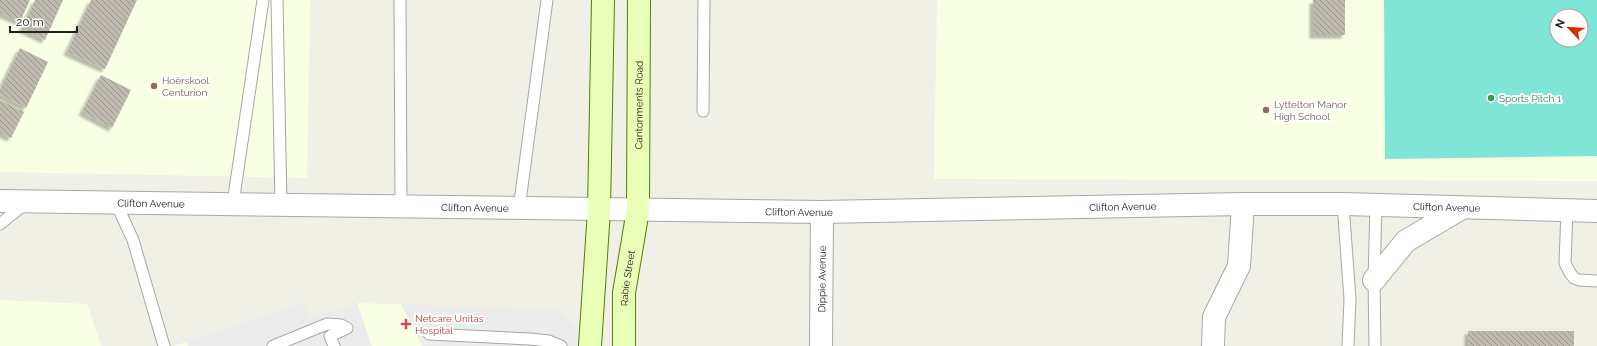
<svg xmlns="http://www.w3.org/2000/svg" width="1597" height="346" font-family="Raleway,sans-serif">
	<defs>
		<pattern id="building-back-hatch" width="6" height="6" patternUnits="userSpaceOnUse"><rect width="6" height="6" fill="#bfbaaf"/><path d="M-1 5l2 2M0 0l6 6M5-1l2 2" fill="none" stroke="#9b978e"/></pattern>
		<filter id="shadow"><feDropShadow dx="-3.5" dy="3.5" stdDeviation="1" flood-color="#0004"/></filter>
	</defs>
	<rect width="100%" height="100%" fill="#f1f0e6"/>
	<path fill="#f8ffe2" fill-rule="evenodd" d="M0 0H310L307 178 0 172Z
		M937 0H1597V181L934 179ZM1557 16H1581V40H1557Z
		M0 300 87 304 101 346H0Z
		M304 302 309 318 357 303 560 310 579 329V346H174Z"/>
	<path fill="#7fe6d7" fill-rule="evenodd" d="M1384 0H1597V156L1385 159ZM1557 16H1581V40H1557Z"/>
	<path fill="#ececec" d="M304 302 309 318 357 303 372 346H188L187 341Z
		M401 304 560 310 579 329V346H422Z"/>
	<path fill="url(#building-back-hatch)" filter="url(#shadow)" d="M0 0H30L20 22 0 13Z
		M35 0H63L45 40 22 29Z
		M91 0H137L105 69 67 52Z
		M1313 0H1345V35H1313Z
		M20 48 48 62 26 108 0 95V89Z
		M101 75 131 90 112 128 82 112Z
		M0 100 24 112 11 138 0 133Z
		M1468 331H1574V346H1468Z"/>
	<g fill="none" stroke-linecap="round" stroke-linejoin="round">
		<g stroke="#a7a7a7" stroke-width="13">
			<path id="service" d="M277 0 281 205
				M400 0 401 206
				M703 111 704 0
				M116 203 133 240 164 346
				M233 203 263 0
				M1343 204 1350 299 1348 346
				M519 209 547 0
				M1567 211 1565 263 1570 273 1574 278 1579 280 1597 281
				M0 224 26 203
				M429 334 530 339 549 341 561 346
				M273 346 327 324 341 325 347 328 330 336 334 346
				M1375 346 1374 280 1376 205"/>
		</g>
		<g stroke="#a7a7a7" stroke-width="24">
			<g id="minor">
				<path id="s1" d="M821 346 822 212"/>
				<path d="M1213 346 1214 317 1239 266 1243 204"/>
			</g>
		</g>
		<g stroke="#a7a7a7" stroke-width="24">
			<g id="tertiary">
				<path id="s2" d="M0 201 822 212 1243 204H1343L1597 211"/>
				<path d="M1374 280 1406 241 1462 208"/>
			</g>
		</g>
		<g stroke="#527f00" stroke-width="24">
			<g id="secondary">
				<path d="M590 346 599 210 603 0"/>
				<path id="s3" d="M624 346V293L638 210 639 0"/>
			</g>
		</g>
		<use href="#service" stroke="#fff" stroke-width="11"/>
		<use href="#minor" stroke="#fff" stroke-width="22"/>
		<use href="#tertiary" stroke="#fff" stroke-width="22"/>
		<use href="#secondary" stroke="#e9feb7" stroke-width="22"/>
	</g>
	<g fill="#8d6e63" stroke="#fff" stroke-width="1.5">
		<circle cx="154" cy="86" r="4"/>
		<circle cx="1266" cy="110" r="4"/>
	</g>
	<circle fill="#2e9e5b" stroke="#fff" stroke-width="1.5" cx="1491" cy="98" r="4"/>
	<path fill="#e0444e" stroke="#fff" stroke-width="1.5" d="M404 318h4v4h4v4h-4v4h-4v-4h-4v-4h4z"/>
	<g text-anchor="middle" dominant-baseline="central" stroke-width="4" stroke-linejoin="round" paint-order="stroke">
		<g font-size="10" fill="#785e54" stroke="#fff" text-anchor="start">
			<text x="162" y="80">Hoërskool<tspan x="162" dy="12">Centurion</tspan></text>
			<text x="1274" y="104">Lyttelton Manor<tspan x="1274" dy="12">High School</tspan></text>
		</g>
		<g font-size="10" fill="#27864d" stroke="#fff" text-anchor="start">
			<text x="1499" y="98">Sports Pitch 1</text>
		</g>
		<g font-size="10" fill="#202020" stroke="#fff">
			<text stroke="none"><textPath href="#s3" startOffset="242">Cantonments Road</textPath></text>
			<text stroke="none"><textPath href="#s2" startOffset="151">Clifton Avenue</textPath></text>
			<text stroke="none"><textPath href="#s2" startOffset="1123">Clifton Avenue</textPath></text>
			<text stroke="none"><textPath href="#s2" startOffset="1447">Clifton Avenue</textPath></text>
			<text stroke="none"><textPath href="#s2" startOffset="475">Clifton Avenue</textPath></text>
			<text stroke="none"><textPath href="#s2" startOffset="799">Clifton Avenue</textPath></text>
			<text stroke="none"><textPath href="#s3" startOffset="68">Rabie Street</textPath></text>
			<text stroke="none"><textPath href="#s1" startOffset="67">Dippie Avenue</textPath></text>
		</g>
		<g font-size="10" fill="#be3a42" stroke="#fff" text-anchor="start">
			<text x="415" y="318">Netcare Unitas<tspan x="415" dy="12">Hospital</tspan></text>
		</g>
	</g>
	<g transform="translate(1569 28) rotate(295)"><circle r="19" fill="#ffffff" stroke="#a6a6a6"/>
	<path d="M0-3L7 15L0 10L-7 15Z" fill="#d13300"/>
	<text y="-6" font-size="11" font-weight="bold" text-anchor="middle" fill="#202020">N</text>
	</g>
	<path d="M10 26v6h67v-6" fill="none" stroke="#202020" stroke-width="2"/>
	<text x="16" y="26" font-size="12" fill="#202020" stroke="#ffffff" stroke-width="3" paint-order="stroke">20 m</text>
</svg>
